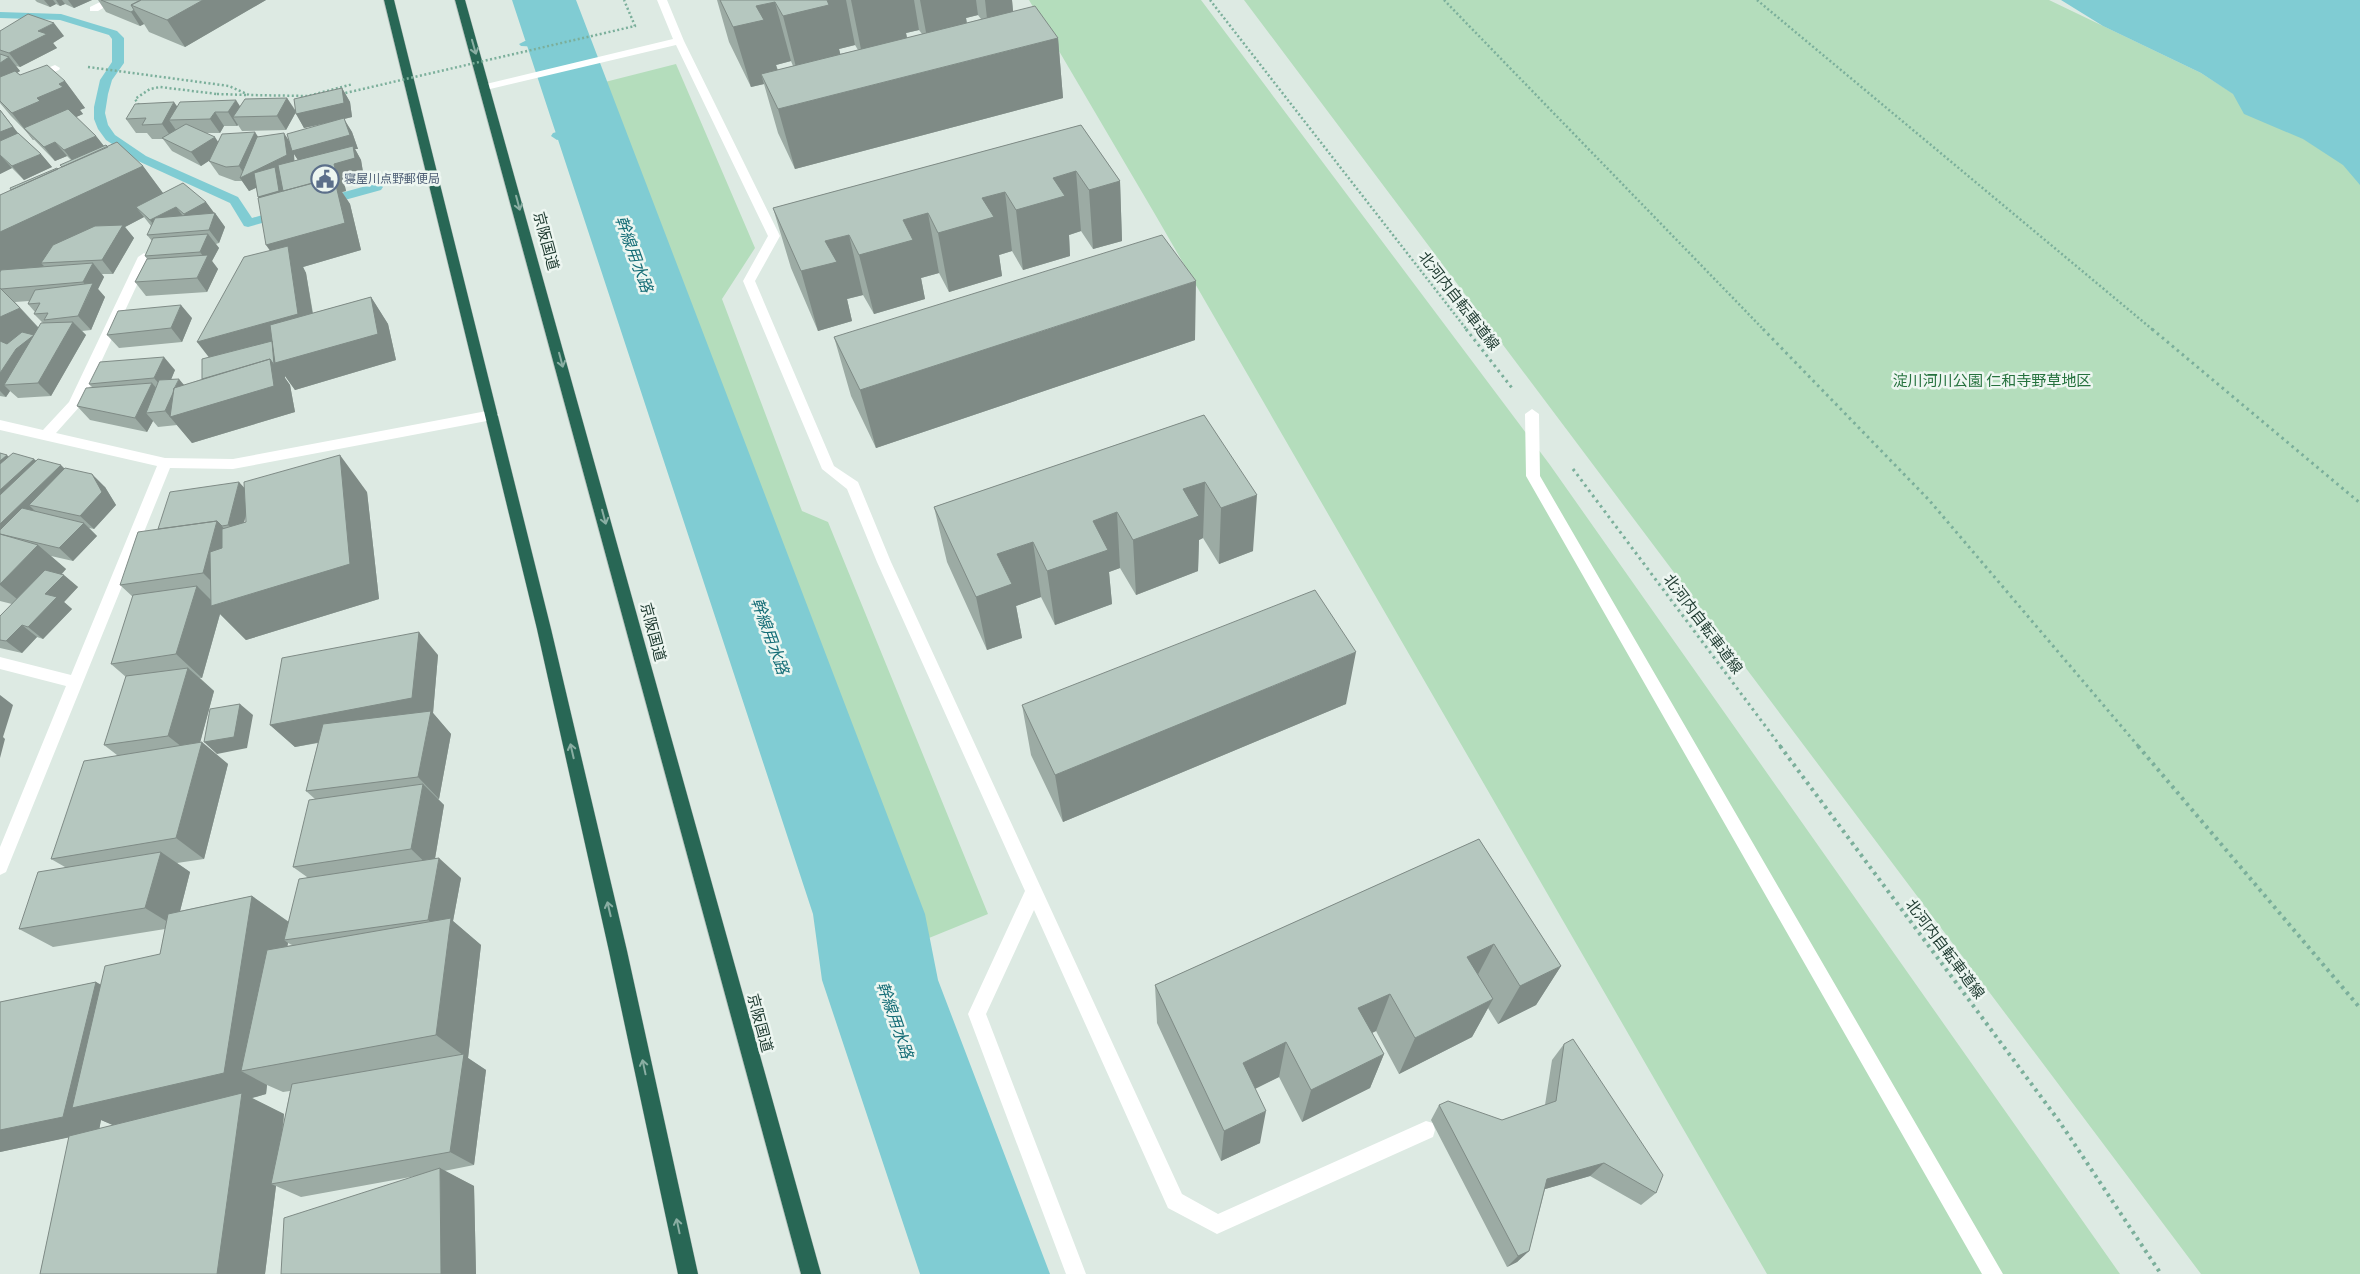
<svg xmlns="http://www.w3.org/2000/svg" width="2360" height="1274" font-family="'Roboto Condensed','Noto Sans JP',sans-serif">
	<rect width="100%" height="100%" fill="#ddeae3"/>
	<path fill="#b4ddbc" d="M1029 0H1201L1550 465 2120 1274H1767L1156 216Z
		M1244 0H2049L2201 73 2360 175V1274H2201Z
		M676 64 755 248 722 299 802 511 828 522 988 914 929 938 605 82Z"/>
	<path fill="#80ccd3" d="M2061 0H2360V185L2343 165 2303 139 2244 114 2233 94 2201 73 2103 26Z"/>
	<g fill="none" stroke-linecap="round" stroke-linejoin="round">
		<path fill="#80ccd3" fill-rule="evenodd" d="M0 12 61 14 117 31 124 38V63L112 80 108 94 105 113 108 125 115 135 146 156 238 197 252 218 283 209 289 213 287 216 248 227 244 226 230 203 138 161 106 140 98 129 94 119V107L100 80 112 62V39L109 35 60 20 0 18Z
			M525 41 560 42 566 45 560 48 521 46 519 44Z
			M589 123 593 124 595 127 593 130 557 140 551 136 553 133Z
			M377 183 383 187 381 190 323 206 317 202 319 199Z"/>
		<path fill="#80ccd3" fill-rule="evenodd" d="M512 0H576L925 914 938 980 1050 1274H920L822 980 813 914Z"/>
		<g stroke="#bcc4c1" stroke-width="1">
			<path id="highway" d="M384 0H394L551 629 627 951 698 1274H678L609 951 537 629Z
				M455 0H465L821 1274H801Z"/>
		</g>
		<path stroke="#7baf9b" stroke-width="2.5" stroke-dasharray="2 2.5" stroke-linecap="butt" d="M1210 0 1467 330
			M1444 0 1764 330
			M1757 0 2153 330
			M88 67 229 86 249 95 308 96 353 84
			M217 94 247 95"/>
		<path stroke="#7baf9b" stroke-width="3" stroke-dasharray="2.5 4" stroke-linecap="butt" d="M1466 329 1512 388
			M1763 329 1929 500 2139 747
			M2152 329 2360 503
			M1573 469 1781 747"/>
		<path stroke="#7baf9b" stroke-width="4" stroke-dasharray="3 4.5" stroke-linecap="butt" d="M1780 746 2059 1121 2161 1274
			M2138 746 2360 1008"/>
		<path fill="#fff" fill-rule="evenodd" d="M104 0H117L98 11H90V7Z
			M657 0H667L684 41 780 236 755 281 834 466 858 482 891 562 1182 1194 1218 1214 1426 1121 1433 1123 1435 1130 1433 1137 1217 1234 1168 1208 1034 910 986 1014 1086 1274H1066L968 1014 1025 891 877 562 847 489 822 469 743 281 768 236 676 45 486 90 481 87 486 84 673 39Z
			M55 65 60 68 59 70 0 94V87Z
			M144 253 150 257 81 405 56 433 165 458 233 459 492 410 499 415 492 420 233 469 170 468 8 867 6 872 0 875V847L66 686 0 669V657L71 675 157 466 0 430V420L43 430 69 402 138 257Z
			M1532 409 1539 414 1540 476 2003 1274H1982L1526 476 1525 414Z"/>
		<use href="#highway" fill="#286755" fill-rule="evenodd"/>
		<path stroke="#7baf9b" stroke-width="2.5" stroke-dasharray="2 2.5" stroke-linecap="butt" d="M341 94 635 26 624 0
			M139 105 135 99 150 89 160 87 217 94"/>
	</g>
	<path fill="#9caba4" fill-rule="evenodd" d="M35 0H92L74 8 65 4 60 6 56 4 50 7 37 2Z
		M98 0H266L185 47 149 32 144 24 140 26 106 12Z
		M717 0H1012L1013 12 1058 38 1063 98 795 169 778 133 764 84 751 87 729 42ZM978 15 981 19 967 23 966 18ZM919 30 922 34 907 38 906 33ZM855 45 858 50 840 54 839 49ZM791 61 793 66 778 70 776 65Z
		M0 31 64 36 53 43 57 48 20 67 16 66 20 71 17 73 20 75 65 81 85 108 80 110 83 114 76 117 96 136 104 146 108 147 143 166 163 193 206 202 214 213H215L225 227 219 243 216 244 219 248 212 261 218 269 207 292 146 296 135 282 147 259 145 256 152 241 147 235 151 226 144 217 125 227 134 238 113 274H102L104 277 98 289 105 297 91 330 82 331 86 335 51 396 18 398 10 391 6 397 0 396V195L62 167 71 160 67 156 55 161 11 116 0 103ZM29 301 28 304 35 312 34 314 43 323 39 328 15 302Z
		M342 88 350 102 352 117 344 119 352 132 358 149H355L361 160 363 172 343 178 346 191 342 192 350 204 361 250 303 267 306 273 313 313 371 297 388 324 396 360 295 390 285 376V378L290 385 295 412 192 443 177 425 158 427 153 421 147 432 90 420 77 406 92 387 89 384 175 370 171 379 184 385 202 379 209 357 270 250 256 188 249 191 242 181H235L219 175 209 161 210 160 201 166 172 151 163 139H152L147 133H136L126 119 178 106 240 107 287 98 296 111ZM296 112 304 128 331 122 289 141 258 137 218 143 205 133H220L224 126H237L238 125 242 131 286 130ZM294 154 298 160 294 161Z
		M0 110 18 133 41 154 52 167 24 180 12 168 0 174Z
		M1081 125 1120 181 1122 241 1093 249 1081 231 1069 235 1070 256 1023 270 1012 251 999 255 1002 276 949 292 939 273 921 278 925 299 874 314 863 295 847 299 852 321 818 331 791 268 773 208Z
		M192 318 182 342 119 348 107 335Z
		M834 337 1195 340 876 448 851 396Z
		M1204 415 1253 551 1219 564 1203 538 1199 540 1198 571 1136 595 1120 568 1109 572 1112 604 1055 625 1041 597 1016 606 1022 638 987 650 947 562 934 507Z
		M0 453 8 457 34 459 36 461 65 469 105 487 116 505 94 529 89 528 97 536 73 561 51 556 66 569 62 574 78 587 64 602 72 609 43 639 37 637 22 653 0 648V616L12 604 0 601Z
		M245 488 367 492 379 599 246 640 220 614 202 678H200L214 691 200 742 228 764 204 859 177 863 190 872 180 911 252 896 289 922 307 877 293 867 315 799 306 791 318 743 295 747 270 725 438 655 433 713 451 734 439 799H438L444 805 435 859 461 878 453 921 481 945 468 1058 486 1070 474 1165 444 1171 474 1186 476 1274H281L416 1176 301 1197 276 1186 265 1274H40L69 1137 0 1152V1002L96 982 100 985 160 954 165 929 53 947 19 929 65 867 51 859 117 755 104 745 126 677 111 664 133 597 120 585 158 529ZM246 514V522H244ZM288 943 292 945 287 946ZM267 1085 283 1092 290 1091 283 1129 284 1114 252 1098 266 1094ZM101 1120 113 1125 99 1129Z
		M1346 704 1063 822 1031 755 1022 705Z
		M1479 839 1561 966 1536 1005 1498 1024 1488 1008 1472 1037 1399 1074 1376 1031 1372 1033 1384 1054 1370 1088 1302 1122 1279 1077 1255 1088 1260 1143 1221 1161 1157 1023 1155 985Z
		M1564 1044 1656 1193 1641 1205 1590 1176 1545 1189 1529 1251 1517 1262 1507 1267 1431 1120 1439 1105 1502 1120 1545 1105 1552 1060Z"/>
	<path fill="#7f8b86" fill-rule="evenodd" d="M44 0H53L56 4 50 7Z
		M56 0H62L65 4 60 6Z
		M68 0H92L74 8Z
		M203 0H266L185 47 167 20Z
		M824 0H846L855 45 839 49 843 64 798 75 783 16Z
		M851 0H914L919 30 906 33 909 48 863 59Z
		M920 0H976L978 15 966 18 968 33 928 43Z
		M985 0H1012L1014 22 988 28Z
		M775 2 791 61 776 65 780 80 761 74 764 84 751 87 733 27 756 6Z
		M134 10 144 24 140 26 131 12Z
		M54 23 64 36 53 43 57 48 20 67 9 53 38 31Z
		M1058 38 1063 98 795 169 778 109Z
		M9 57 20 71 0 83V63Z
		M65 81 85 108 80 110 83 114 58 125 24 128 34 140H33L12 113 59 84Z
		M342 88 350 102 352 117 344 119 352 132 358 149H355L361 160 363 172 343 178 346 191 342 192 350 204 361 250 303 267 306 273 317 341 371 297 388 324 396 360 295 390 285 376V378L290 385 295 412 192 443 165 411 179 379 190 392 270 359 274 353 218 369 197 342 285 272 266 245 267 211 258 197 277 178 249 191 240 178 245 175 239 166 255 132 264 146 284 133 293 147 344 119 304 128 296 114ZM294 154 301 165 334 164 295 168Z
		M287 98 296 112 286 130 277 116Z
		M236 100 245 114 233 117 238 125 237 126 228 112Z
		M174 102 184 116 169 120 176 130 172 138 162 124Z
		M0 110 24 141 0 147Z
		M215 112 224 126 220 133 210 119Z
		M96 136 107 150 75 164 64 150Z
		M215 137 224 151 201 166 191 152Z
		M55 142 67 156 55 161 44 147Z
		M41 154 52 167 24 180 12 166Z
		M0 155 12 168 0 174Z
		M143 166 171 204 136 207 144 217 125 227 134 238 113 274 102 260 41 263 44 266 0 286V226Z
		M1076 171 1081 231 1069 235 1070 256 1023 270 1016 210 1053 178Z
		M1120 181 1122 241 1093 249 1089 190Z
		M1005 192 1012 251 999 255 1002 276 949 292 938 233 982 198Z
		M206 202 215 214V213L225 227 219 243 209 230 194 228 184 214Z
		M176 207 186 220 160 234 150 220Z
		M928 213 939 273 921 278 925 299 874 314 859 255 903 220Z
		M208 234 219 248 212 261 218 269 207 292 197 278 206 260 200 252Z
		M849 235 863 295 847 299 852 321 818 331 801 271 825 241Z
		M93 263 104 277 98 289 105 297 91 330 78 316 90 291 83 282Z
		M1196 281 1195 340 876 448 860 390Z
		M181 305 192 318 182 342 171 328Z
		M20 308 44 334 4 385 10 391 6 397 0 391V373L16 349 0 357V317Z
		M73 322 86 335 51 396 38 383Z
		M164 357 175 370 166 392 154 378Z
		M152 383 164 397 146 413 153 421 147 432 135 418Z
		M7 455 21 469 0 487V461Z
		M340 455 367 492 379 599 246 640 220 614 202 678 176 654 197 586 215 604Z
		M34 459 48 472 0 517V490Z
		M61 465 75 479 29 505 38 514 0 534V524Z
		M92 474 105 487 116 505 94 529 80 516Z
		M239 482 251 495 240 538 228 525Z
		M1205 482 1203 538 1199 540 1198 571 1136 595 1133 540 1183 489Z
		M1257 495 1253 551 1219 564 1221 508Z
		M1117 512 1120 568 1109 572 1112 604 1055 625 1047 571 1093 521Z
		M217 521 240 546 227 597 203 573Z
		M84 523 97 536 73 561 59 548Z
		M1033 542 1041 597 1016 606 1022 638 987 650 976 597 997 554Z
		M38 545 66 569 29 609 0 585V584Z
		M64 575 78 587 64 602 72 609 43 639 28 627 45 594Z
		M22 625 37 637 22 653 6 641Z
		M419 632 438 655 433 713 451 734 439 799 418 777 429 721 295 747 270 725Z
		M1356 652 1346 704 1063 822 1055 775Z
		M188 668 214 691 196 758 168 736Z
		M0 695 13 705 3 737 5 739 0 758Z
		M240 704 253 715 247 748 217 754 204 742Z
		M202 742 228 764 204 859 176 838Z
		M423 784 444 805 433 870 411 849Z
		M161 852 190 872 176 927 145 908Z
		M439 858 461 878 453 921 481 945 468 1058 486 1070 474 1165 450 1152 463 1055 436 1035 448 937 428 920Z
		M252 896 290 923 284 940 288 943 270 1065 241 1071 267 1085 266 1094 252 1098 284 1114 276 1183 271 1184 276 1186 265 1274H217L122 1129 101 1120 99 1131 0 1152V1130L96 982 129 1000Z
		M1494 944 1473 984 1467 957Z
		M1561 966 1536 1005 1498 1024 1520 986Z
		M1390 994 1376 1031 1346 1045 1358 1008Z
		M1493 999 1472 1037 1399 1074 1415 1038Z
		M1286 1042 1279 1077 1239 1097 1243 1063Z
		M1384 1054 1370 1088 1302 1122 1311 1090Z
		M1266 1111 1260 1143 1221 1161 1224 1131Z
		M1604 1163 1590 1176 1535 1192 1547 1179Z
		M440 1168 474 1186 476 1274H441Z
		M1529 1251 1517 1262 1507 1267 1518 1256Z"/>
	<path fill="#b5c7bf" stroke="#7f8b86" d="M101 0H141L131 5 134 10 131 12Z
		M141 0H203L167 20 131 5Z
		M720 0H827L829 5 783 16 775 2 756 6 764 20 733 27Z
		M1035 6 1058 38 778 109 761 74Z
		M28 14 54 23 38 31 47 34 9 53 0 50V31Z
		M0 54 9 57 0 63Z
		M47 65 65 81 59 84 63 87 37 98 40 101 12 113 0 101V77L15 71 20 75Z
		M342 88 344 103 296 114 294 99Z
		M287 98 277 116 233 117 245 99Z
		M236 100 228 112H215L210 119 169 120 180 102Z
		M174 102 162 124 142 125 146 118 126 119 135 104Z
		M68 109 96 136 64 150 55 142 44 147 24 128Z
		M0 110 13 127 0 132Z
		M344 118 350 135 292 151 287 134Z
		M186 124 215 137 191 152 162 138Z
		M1081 125 1120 181 1089 190 1076 171 1053 178 1065 196 1016 210 1005 192 982 198 994 217 938 233 928 213 903 220 913 240 859 255 849 235 825 241 837 262 801 271 773 208Z
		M255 132 239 166 226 167 209 161 222 134Z
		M18 133 41 154 12 166 0 155V141Z
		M284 133 287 155 240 178 257 137Z
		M117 142 143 166 0 232V195Z
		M106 145 108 147 62 167 60 165Z
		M353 146 355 158 334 164 337 177 283 191 278 165Z
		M275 167 279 191 258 197 254 173Z
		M57 168 58 169 11 190 10 188Z
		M334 177 345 223 266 245 258 198Z
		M183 183 206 202 184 214 176 207 150 220 136 207Z
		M215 213 209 230 147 235 155 218Z
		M123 225 102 260 41 263 53 245 95 226Z
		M208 234 200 252 145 256 153 238Z
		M1162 235 1196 281 860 390 834 337Z
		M288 246 298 314 197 342 244 257Z
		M208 255 197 278 135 282 147 259Z
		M93 263 83 282 1 289 0 288V272L1 270Z
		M93 283 78 316 44 320 48 313 34 314 40 303 28 304 35 290Z
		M0 288 20 308 0 317Z
		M371 297 378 334 275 363 270 325Z
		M181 305 171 328 107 335 118 311Z
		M73 322 38 383 4 385 41 323Z
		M22 332 34 335 16 349 0 373V341L7 344Z
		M272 341 274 365 270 359 202 379V359Z
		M164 357 154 378 89 384 100 362Z
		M270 359 274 386 170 417 174 388Z
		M179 379 175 387 174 388 173 393 165 411 146 413 159 380Z
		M152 383 135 418 77 406 86 388Z
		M1204 415 1257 495 1221 508 1205 482 1183 489 1199 516 1133 540 1117 512 1093 521 1108 550 1047 571 1033 542 997 554 1012 584 976 597 934 507Z
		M0 453 7 455 0 461Z
		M13 453 34 459 0 490V464Z
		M340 455 350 564 211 606 210 552 222 548V529L246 522 244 482Z
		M38 459 61 465 0 524V495Z
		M65 468 92 474 102 492 80 516 29 505Z
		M239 482 228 525 222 526 217 521 158 529 170 492Z
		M22 508 84 523 59 548 0 534V530Z
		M217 521 203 573 120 585 138 532Z
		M0 534 38 545 0 584Z
		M45 570 64 575 45 594 57 597 28 627 22 625 6 641 0 640V616Z
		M197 586 176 654 111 664 133 595Z
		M1315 590 1356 652 1055 775 1022 705Z
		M419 632 412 698 270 725 282 658Z
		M188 668 168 736 104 745 126 676Z
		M240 704 234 737 204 742 210 709Z
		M431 711 418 777 306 791 323 724Z
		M202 742 176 838 51 859 84 761Z
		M423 784 411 849 293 867 309 800Z
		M1479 839 1561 966 1520 986 1494 944 1467 957 1493 999 1415 1038 1390 994 1358 1008 1384 1054 1311 1090 1286 1042 1243 1063 1266 1111 1224 1131 1155 985Z
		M161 852 145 908 19 929 38 872Z
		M439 858 428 920 284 940 299 879Z
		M252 896 224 1073 72 1108 105 966 160 954 168 914Z
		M451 918 436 1035 241 1071 267 950Z
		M96 982 63 1117 0 1130V1002Z
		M1573 1039 1663 1175 1656 1193 1604 1163 1547 1179 1529 1251 1518 1256 1439 1105 1448 1101 1502 1120 1556 1101 1564 1044Z
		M464 1054 450 1152 271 1184 292 1084Z
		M242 1093 217 1274H40L69 1136Z
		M440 1168 441 1274H281L284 1218Z"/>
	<defs><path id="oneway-shaft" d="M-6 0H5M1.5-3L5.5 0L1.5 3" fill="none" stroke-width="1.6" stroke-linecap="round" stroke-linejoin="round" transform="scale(1.25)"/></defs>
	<g stroke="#8aaea3">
		<use href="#oneway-shaft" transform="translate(474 47) rotate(74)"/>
		<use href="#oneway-shaft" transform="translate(518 203) rotate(75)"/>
		<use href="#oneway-shaft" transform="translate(561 360) rotate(75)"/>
		<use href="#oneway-shaft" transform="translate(604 517) rotate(75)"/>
		<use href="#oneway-shaft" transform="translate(572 751) rotate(-103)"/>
		<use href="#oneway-shaft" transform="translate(609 909) rotate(-103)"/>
		<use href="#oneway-shaft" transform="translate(644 1067) rotate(-102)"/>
		<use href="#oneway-shaft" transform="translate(678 1226) rotate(-102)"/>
	</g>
	<defs>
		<g id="civic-ring" transform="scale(1.4375)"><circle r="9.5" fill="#edf6f1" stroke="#5c6f8a" stroke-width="1.5"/><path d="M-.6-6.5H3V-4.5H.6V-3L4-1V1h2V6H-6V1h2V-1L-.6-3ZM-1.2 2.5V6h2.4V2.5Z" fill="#5c6f8a"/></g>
	</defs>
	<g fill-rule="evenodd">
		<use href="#civic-ring" x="325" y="179"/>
	</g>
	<g text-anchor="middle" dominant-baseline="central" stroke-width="5" stroke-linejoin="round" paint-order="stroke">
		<g font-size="12" fill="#4e5e75" stroke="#edf6f1" text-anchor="start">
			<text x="344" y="179">寝屋川点野郵便局</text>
		</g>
		<g font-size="15" fill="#1e3a30" stroke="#edf6f1">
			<text transform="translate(546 241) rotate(75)">京阪国道</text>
			<text transform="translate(1459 301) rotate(52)">北河内自転車道線</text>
			<text transform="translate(1703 624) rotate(53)">北河内自転車道線</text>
			<text transform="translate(653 632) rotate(75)">京阪国道</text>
			<text transform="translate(1945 949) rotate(53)">北河内自転車道線</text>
			<text transform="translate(760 1023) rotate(75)">京阪国道</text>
		</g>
		<g font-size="15" fill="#26723e" stroke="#edf6f1">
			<text x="1992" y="381">淀川河川公園 仁和寺野草地区</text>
		</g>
		<g font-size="16" font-style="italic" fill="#166e77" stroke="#edf6f1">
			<text transform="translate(634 254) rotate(70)">幹線用水路</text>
			<text transform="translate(770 636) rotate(70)">幹線用水路</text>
			<text transform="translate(895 1020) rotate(71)">幹線用水路</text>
		</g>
	</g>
</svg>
